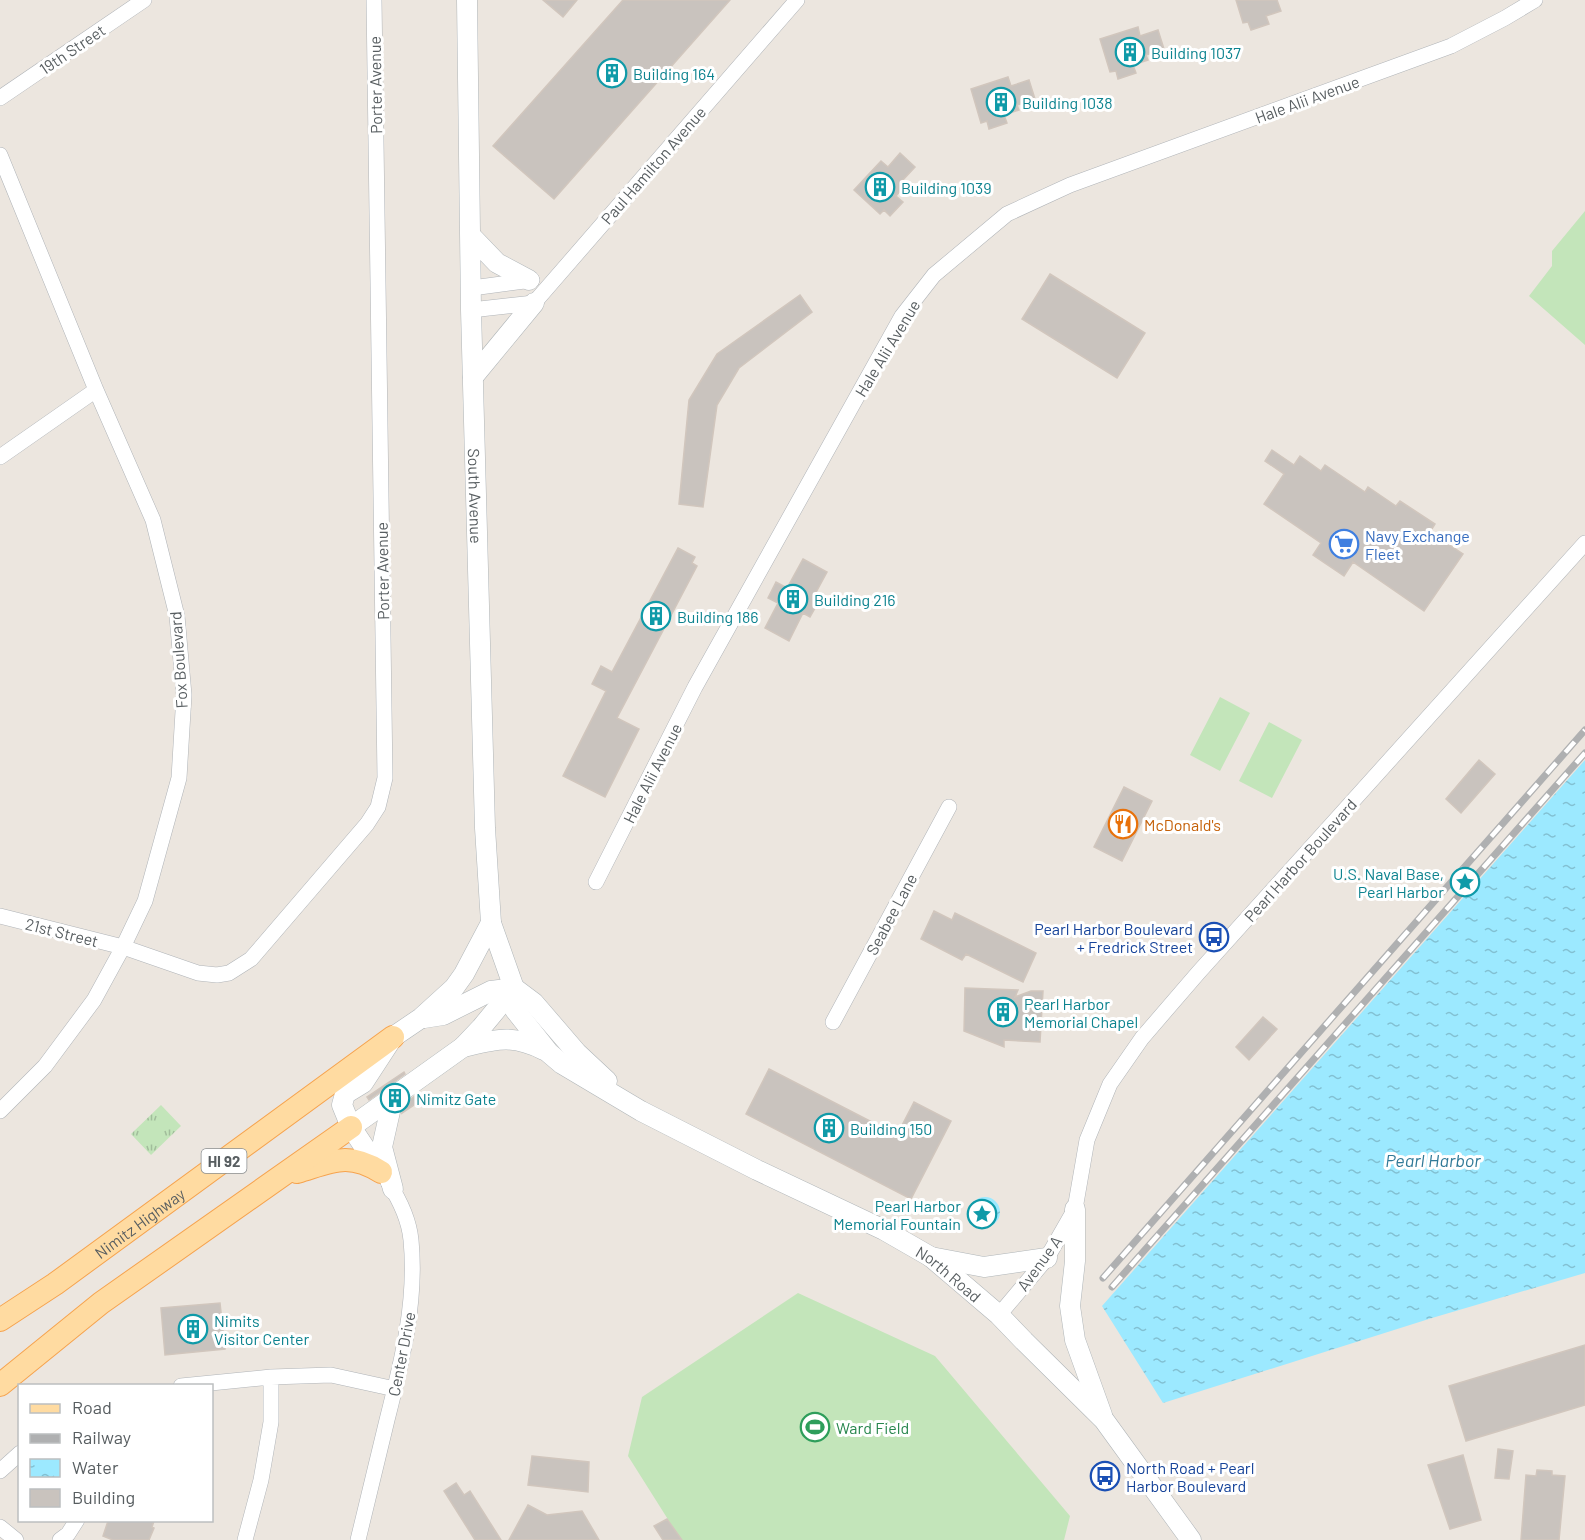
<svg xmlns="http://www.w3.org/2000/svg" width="1585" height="1540" font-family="Barlow,sans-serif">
	<defs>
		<pattern id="grass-tufts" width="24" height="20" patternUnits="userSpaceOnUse" patternTransform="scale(1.5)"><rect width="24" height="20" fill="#c3e5ba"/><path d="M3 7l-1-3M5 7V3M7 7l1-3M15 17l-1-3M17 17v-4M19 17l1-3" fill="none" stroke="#a1bd9b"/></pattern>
		<pattern id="water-ripples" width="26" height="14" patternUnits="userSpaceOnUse" patternTransform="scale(1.5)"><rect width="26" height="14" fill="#9ce9ff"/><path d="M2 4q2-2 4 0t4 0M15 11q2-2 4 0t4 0" fill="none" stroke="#82c0d2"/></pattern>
	</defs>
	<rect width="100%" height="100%" fill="#ece6df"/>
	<path fill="url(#grass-tufts)" d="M161 1105 181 1126 151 1155 131 1134Z"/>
	<path fill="#c3e5ba" d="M1585 211V345L1529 296 1552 266V251Z
		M1220 697 1250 713 1220 771 1190 755Z
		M1269 722 1302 740 1272 798 1239 781Z
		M798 1293 935 1356 1070 1516 1064 1540H681L628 1456 642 1397Z"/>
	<path fill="url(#water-ripples)" d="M1585 760V1273L1432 1318 1163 1403 1102 1306Z
		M970 1212a15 15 0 1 1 30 0a15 15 0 1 1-30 0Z"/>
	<path fill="#c9c3be" stroke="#d1c6bd" stroke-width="1.5" d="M543 0H577L563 17Z
		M623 0H730L554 199 493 146Z
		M1236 0H1277L1281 11 1266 16 1269 24 1251 30 1248 22 1243 23Z
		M1138 27 1140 36 1158 30 1164 49 1146 55 1148 60 1133 65 1136 73 1118 79 1116 71 1110 72 1100 39Z
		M1008 77 1011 86 1029 80 1035 99 1017 105 1019 110 1004 115 1007 123 989 129 987 121 981 123 971 89Z
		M900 153 915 167 902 181 906 184 896 196 903 202 890 216 884 210 880 214 854 190 881 161 888 167Z
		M1050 274 1145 333 1117 378 1022 319Z
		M800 295 812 312 739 368 717 405 703 507 679 504 689 400 717 354Z
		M1272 450 1294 465 1300 456 1321 471 1325 465 1365 492 1368 487 1396 506 1400 501 1435 524 1430 532 1463 554 1424 611 1353 562 1344 576 1313 555 1321 543 1264 504 1284 474 1265 461Z
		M678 548 695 557 692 563 697 566 617 718 639 729 605 797 563 776 606 691 592 684 601 666 612 672Z
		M803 559 827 572 813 598 819 601 810 617 803 613 789 641 765 628 778 603 768 598 776 582 787 588Z
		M1479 760 1495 774 1461 813 1446 799Z
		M1124 787 1152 801 1122 861 1094 847Z
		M934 911 952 920 955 913 1036 953 1023 982 966 954 962 960 921 939Z
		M965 988 1018 990 1015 997 1031 991H1043L1040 1042 1004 1040V1047L964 1031Z
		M1263 1017 1277 1029 1249 1060 1236 1047Z
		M769 1069 897 1135 914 1102 951 1121 911 1199 746 1114Z
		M404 1072 405 1074 369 1100 367 1097Z
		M419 1093 423 1099 402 1113 404 1104Z
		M220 1303 225 1349 165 1355 161 1308Z
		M1585 1345V1405L1466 1441 1449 1386Z
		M1498 1449 1513 1451 1509 1479 1495 1478Z
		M1463 1455 1481 1520 1450 1529 1428 1465Z
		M532 1456 589 1462 588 1492 528 1485Z
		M1537 1470 1552 1471V1475L1565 1476 1559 1540H1521L1526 1475 1536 1476Z
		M456 1483 464 1495 470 1491 501 1540H475L444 1491Z
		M528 1505 547 1515 582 1511 599 1540H509Z
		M667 1519 682 1540H663L654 1526Z
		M108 1521H154L152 1527 154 1528 149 1540H113L103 1536Z"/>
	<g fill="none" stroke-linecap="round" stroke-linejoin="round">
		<g stroke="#b0b4b8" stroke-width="16">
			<path id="street" d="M0 98 144 0
				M0 155 96 390 153 520 177 616 184 695 179 778 145 901 123 947 94 1000 45 1066 0 1111
				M472 288 532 280
				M471 310 534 303 797 0
				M0 457 96 390
				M596 882 695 687 902 316 934 275 1007 214 1070 185 1451 46 1505 18 1535 0
				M0 916 123 947 198 973 217 975 229 973 251 959 367 824 378 807 385 778 374 0
				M833 1022 949 807
				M999 1315 1047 1258 1075 1209 1087 1140 1110 1084 1142 1038 1198 973 1585 543
				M181 1386 271 1377 331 1375 395 1389
				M0 1471 20 1453
				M0 1527 16 1540
				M60 1540 68 1534 77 1520
				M245 1540 261 1480 271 1422V1377
				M358 1540C368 1500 377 1460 387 1420 402 1361 417 1301 411 1240 409 1219 399 1199 388 1182"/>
		</g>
		<g stroke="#afb5b8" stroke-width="21">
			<g id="secondary">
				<path id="s1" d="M467 0 471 310 485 828 491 923 514 988 515 1010 549 1053 562 1064 641 1111 757 1170 884 1230 931 1257 999 1315 1024 1341 1104 1420 1191 1540"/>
				<path d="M471 236 497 263 529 280"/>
				<path d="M473 377 534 303"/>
				<path d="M514 988 534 1003 577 1053 607 1081"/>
				<path d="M424 1018 443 1015 491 991 514 988"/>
				<path d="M463 1047C497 1039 512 1034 544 1050"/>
				<path d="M351 1127 463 1047 481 1028 514 988"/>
				<path d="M381 1172 351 1127 342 1105 345 1094 363 1083 393 1037 421 1018 454 988 464 974 491 923"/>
				<path d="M393 1189 382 1147 393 1098"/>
				<path d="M1075 1209V1261L1070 1306 1075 1340 1102 1415"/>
				<path d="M931 1257 984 1267 1047 1258"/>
			</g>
		</g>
		<g stroke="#f6a34e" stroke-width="24">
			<g id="primary">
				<path d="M297 1172C331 1162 348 1151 381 1172"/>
				<path id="s2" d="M0 1320 55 1284 393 1037"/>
				<path d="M0 1385 101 1303 351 1127"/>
			</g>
		</g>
		<use href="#street" stroke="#fff" stroke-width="15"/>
		<use href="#secondary" stroke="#fff" stroke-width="20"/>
		<use href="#primary" stroke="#ffdba1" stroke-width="22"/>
		<g stroke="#afb0b1" stroke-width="7">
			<path id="rail" d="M1103 1278 1585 730
				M1112 1287 1585 753"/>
		</g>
		<use href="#rail" stroke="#fff" stroke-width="4.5" stroke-dasharray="14" stroke-linecap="butt"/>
	</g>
	<defs>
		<g id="building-ring" transform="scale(1.5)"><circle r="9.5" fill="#fff" stroke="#0f9aa8" stroke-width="1.5"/><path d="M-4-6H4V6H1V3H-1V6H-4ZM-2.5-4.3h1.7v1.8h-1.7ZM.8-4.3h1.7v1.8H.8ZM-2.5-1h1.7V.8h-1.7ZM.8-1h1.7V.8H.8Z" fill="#0f9aa8"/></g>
		<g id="supermarket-ring" transform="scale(1.5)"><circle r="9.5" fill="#fff" stroke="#3f7fe0" stroke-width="1.5"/><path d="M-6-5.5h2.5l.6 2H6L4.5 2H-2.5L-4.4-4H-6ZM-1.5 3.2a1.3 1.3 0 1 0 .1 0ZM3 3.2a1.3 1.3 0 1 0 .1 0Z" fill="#3f7fe0"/></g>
		<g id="restaurant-ring" transform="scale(1.5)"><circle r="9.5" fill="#fff" stroke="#e8710a" stroke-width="1.5"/><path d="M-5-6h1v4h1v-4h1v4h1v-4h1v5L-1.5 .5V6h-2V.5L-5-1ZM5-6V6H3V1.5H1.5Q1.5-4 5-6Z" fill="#e8710a"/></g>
		<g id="sight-ring" transform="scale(1.5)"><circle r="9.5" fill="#fff" stroke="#0f9aa8" stroke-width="1.5"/><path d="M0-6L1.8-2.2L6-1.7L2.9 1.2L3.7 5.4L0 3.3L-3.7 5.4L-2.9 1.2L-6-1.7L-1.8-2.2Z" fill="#0f9aa8"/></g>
		<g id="bus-ring" transform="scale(1.5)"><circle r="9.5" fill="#fff" stroke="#1a4fb4" stroke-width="1.5"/><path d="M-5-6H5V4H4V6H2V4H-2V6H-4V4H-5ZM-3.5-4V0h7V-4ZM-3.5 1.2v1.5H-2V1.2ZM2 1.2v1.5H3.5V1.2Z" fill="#1a4fb4"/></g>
		<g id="stadium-ring" transform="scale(1.5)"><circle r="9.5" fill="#fff" stroke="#2e9e5b" stroke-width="1.5"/><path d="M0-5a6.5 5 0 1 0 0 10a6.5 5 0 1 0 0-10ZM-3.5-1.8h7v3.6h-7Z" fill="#2e9e5b"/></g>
	</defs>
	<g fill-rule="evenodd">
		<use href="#building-ring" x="1130" y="52"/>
		<use href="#building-ring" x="612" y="73"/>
		<use href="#building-ring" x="1001" y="102"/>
		<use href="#building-ring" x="880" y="187"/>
		<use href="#supermarket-ring" x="1344" y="544"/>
		<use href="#building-ring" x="793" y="599"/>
		<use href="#building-ring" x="656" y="616"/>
		<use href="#restaurant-ring" x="1123" y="824"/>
		<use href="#sight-ring" x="1465" y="882"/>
		<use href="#bus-ring" x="1214" y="937"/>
		<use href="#building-ring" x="1003" y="1012"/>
		<use href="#building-ring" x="395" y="1098"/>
		<use href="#building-ring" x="829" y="1128"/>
		<use href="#sight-ring" x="982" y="1214"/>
		<use href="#building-ring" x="193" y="1329"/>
		<use href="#stadium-ring" x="815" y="1427"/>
		<use href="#bus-ring" x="1105" y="1476"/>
	</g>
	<g text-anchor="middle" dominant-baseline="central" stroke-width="6" stroke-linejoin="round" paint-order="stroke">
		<rect fill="#fff" stroke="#8a8e90" stroke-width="1.5" x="201.5" y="1149" width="45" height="24" rx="4.5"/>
		<g font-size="15" font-weight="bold" fill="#585e61">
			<text x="224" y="1161">HI 92</text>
		</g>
		<g font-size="16" fill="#585e61" stroke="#fff">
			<text transform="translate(72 49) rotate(-34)">19th Street</text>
			<text transform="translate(375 85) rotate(-91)">Porter Avenue</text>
			<text transform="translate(1307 99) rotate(-20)">Hale Alii Avenue</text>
			<text transform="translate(653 165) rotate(-49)">Paul Hamilton Avenue</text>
			<text transform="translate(887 348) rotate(-59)">Hale Alii Avenue</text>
			<text stroke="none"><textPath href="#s1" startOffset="496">South Avenue</textPath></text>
			<text transform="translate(382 571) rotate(-91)">Porter Avenue</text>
			<text transform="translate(178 660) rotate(-94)">Fox Boulevard</text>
			<text transform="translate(652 773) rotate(-63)">Hale Alii Avenue</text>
			<text transform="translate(1300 860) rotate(-48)">Pearl Harbor Boulevard</text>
			<text transform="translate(891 914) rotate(-62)">Seabee Lane</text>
			<text transform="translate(62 932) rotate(14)">21st Street</text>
			<text stroke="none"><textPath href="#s2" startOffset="170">Nimitz Highway</textPath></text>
			<text transform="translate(1039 1263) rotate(-54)">Avenue A</text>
			<text stroke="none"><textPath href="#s1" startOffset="1527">North Road</textPath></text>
			<text transform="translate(401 1354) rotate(-79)">Center Drive</text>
		</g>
		<g font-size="16" fill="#0d838f" stroke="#fff" text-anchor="start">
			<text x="1151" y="52">Building 1037</text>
			<text x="633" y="73">Building 164</text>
			<text x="1022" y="102">Building 1038</text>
			<text x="901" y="187">Building 1039</text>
			<text x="814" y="599">Building 216</text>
			<text x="677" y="616">Building 186</text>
			<text x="1444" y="873" text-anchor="end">U.S. Naval Base,<tspan x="1444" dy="18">Pearl Harbor</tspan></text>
			<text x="1024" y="1003">Pearl Harbor<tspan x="1024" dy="18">Memorial Chapel</tspan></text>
			<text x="416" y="1098">Nimitz Gate</text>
			<text x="850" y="1128">Building 150</text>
			<text x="961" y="1205" text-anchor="end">Pearl Harbor<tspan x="961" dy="18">Memorial Fountain</tspan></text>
			<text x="214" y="1320">Nimits<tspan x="214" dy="18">Visitor Center</tspan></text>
		</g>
		<g font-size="16" fill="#366cbe" stroke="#fff" text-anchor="start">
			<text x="1365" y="535">Navy Exchange<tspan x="1365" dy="18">Fleet</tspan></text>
		</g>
		<g font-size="16" fill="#c56008" stroke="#fff" text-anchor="start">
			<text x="1144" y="824">McDonald's</text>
		</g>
		<g font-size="16" fill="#164399" stroke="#fff" text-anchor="end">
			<text x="1193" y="928">Pearl Harbor Boulevard<tspan x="1193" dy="18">+ Fredrick Street</tspan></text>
			<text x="1126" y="1467" text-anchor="start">North Road + Pearl<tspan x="1126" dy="18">Harbor Boulevard</tspan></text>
		</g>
		<g font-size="16" fill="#27864d" stroke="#fff" text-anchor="start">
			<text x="836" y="1427">Ward Field</text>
		</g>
		<g font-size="18" font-style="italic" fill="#317a98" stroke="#fff">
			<text x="1433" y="1160">Pearl Harbor</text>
		</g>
	</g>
	<rect x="18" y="1384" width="195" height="138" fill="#ffffff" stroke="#bcbfc0" stroke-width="1.5"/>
	<rect x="30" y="1404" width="30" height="9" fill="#ffdba1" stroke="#bcbfc0" stroke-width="1.5"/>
	<text x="72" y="1414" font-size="18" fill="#585e61">Road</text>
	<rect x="30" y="1434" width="30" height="9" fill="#afb0b1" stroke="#bcbfc0" stroke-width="1.5"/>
	<text x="72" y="1444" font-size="18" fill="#585e61">Railway</text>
	<rect x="30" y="1459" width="30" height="18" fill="url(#water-ripples)" stroke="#bcbfc0" stroke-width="1.5"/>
	<text x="72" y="1474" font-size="18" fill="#585e61">Water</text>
	<rect x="30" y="1489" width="30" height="18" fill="#c9c3be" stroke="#bcbfc0" stroke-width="1.5"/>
	<text x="72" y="1504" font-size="18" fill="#585e61">Building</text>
</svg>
